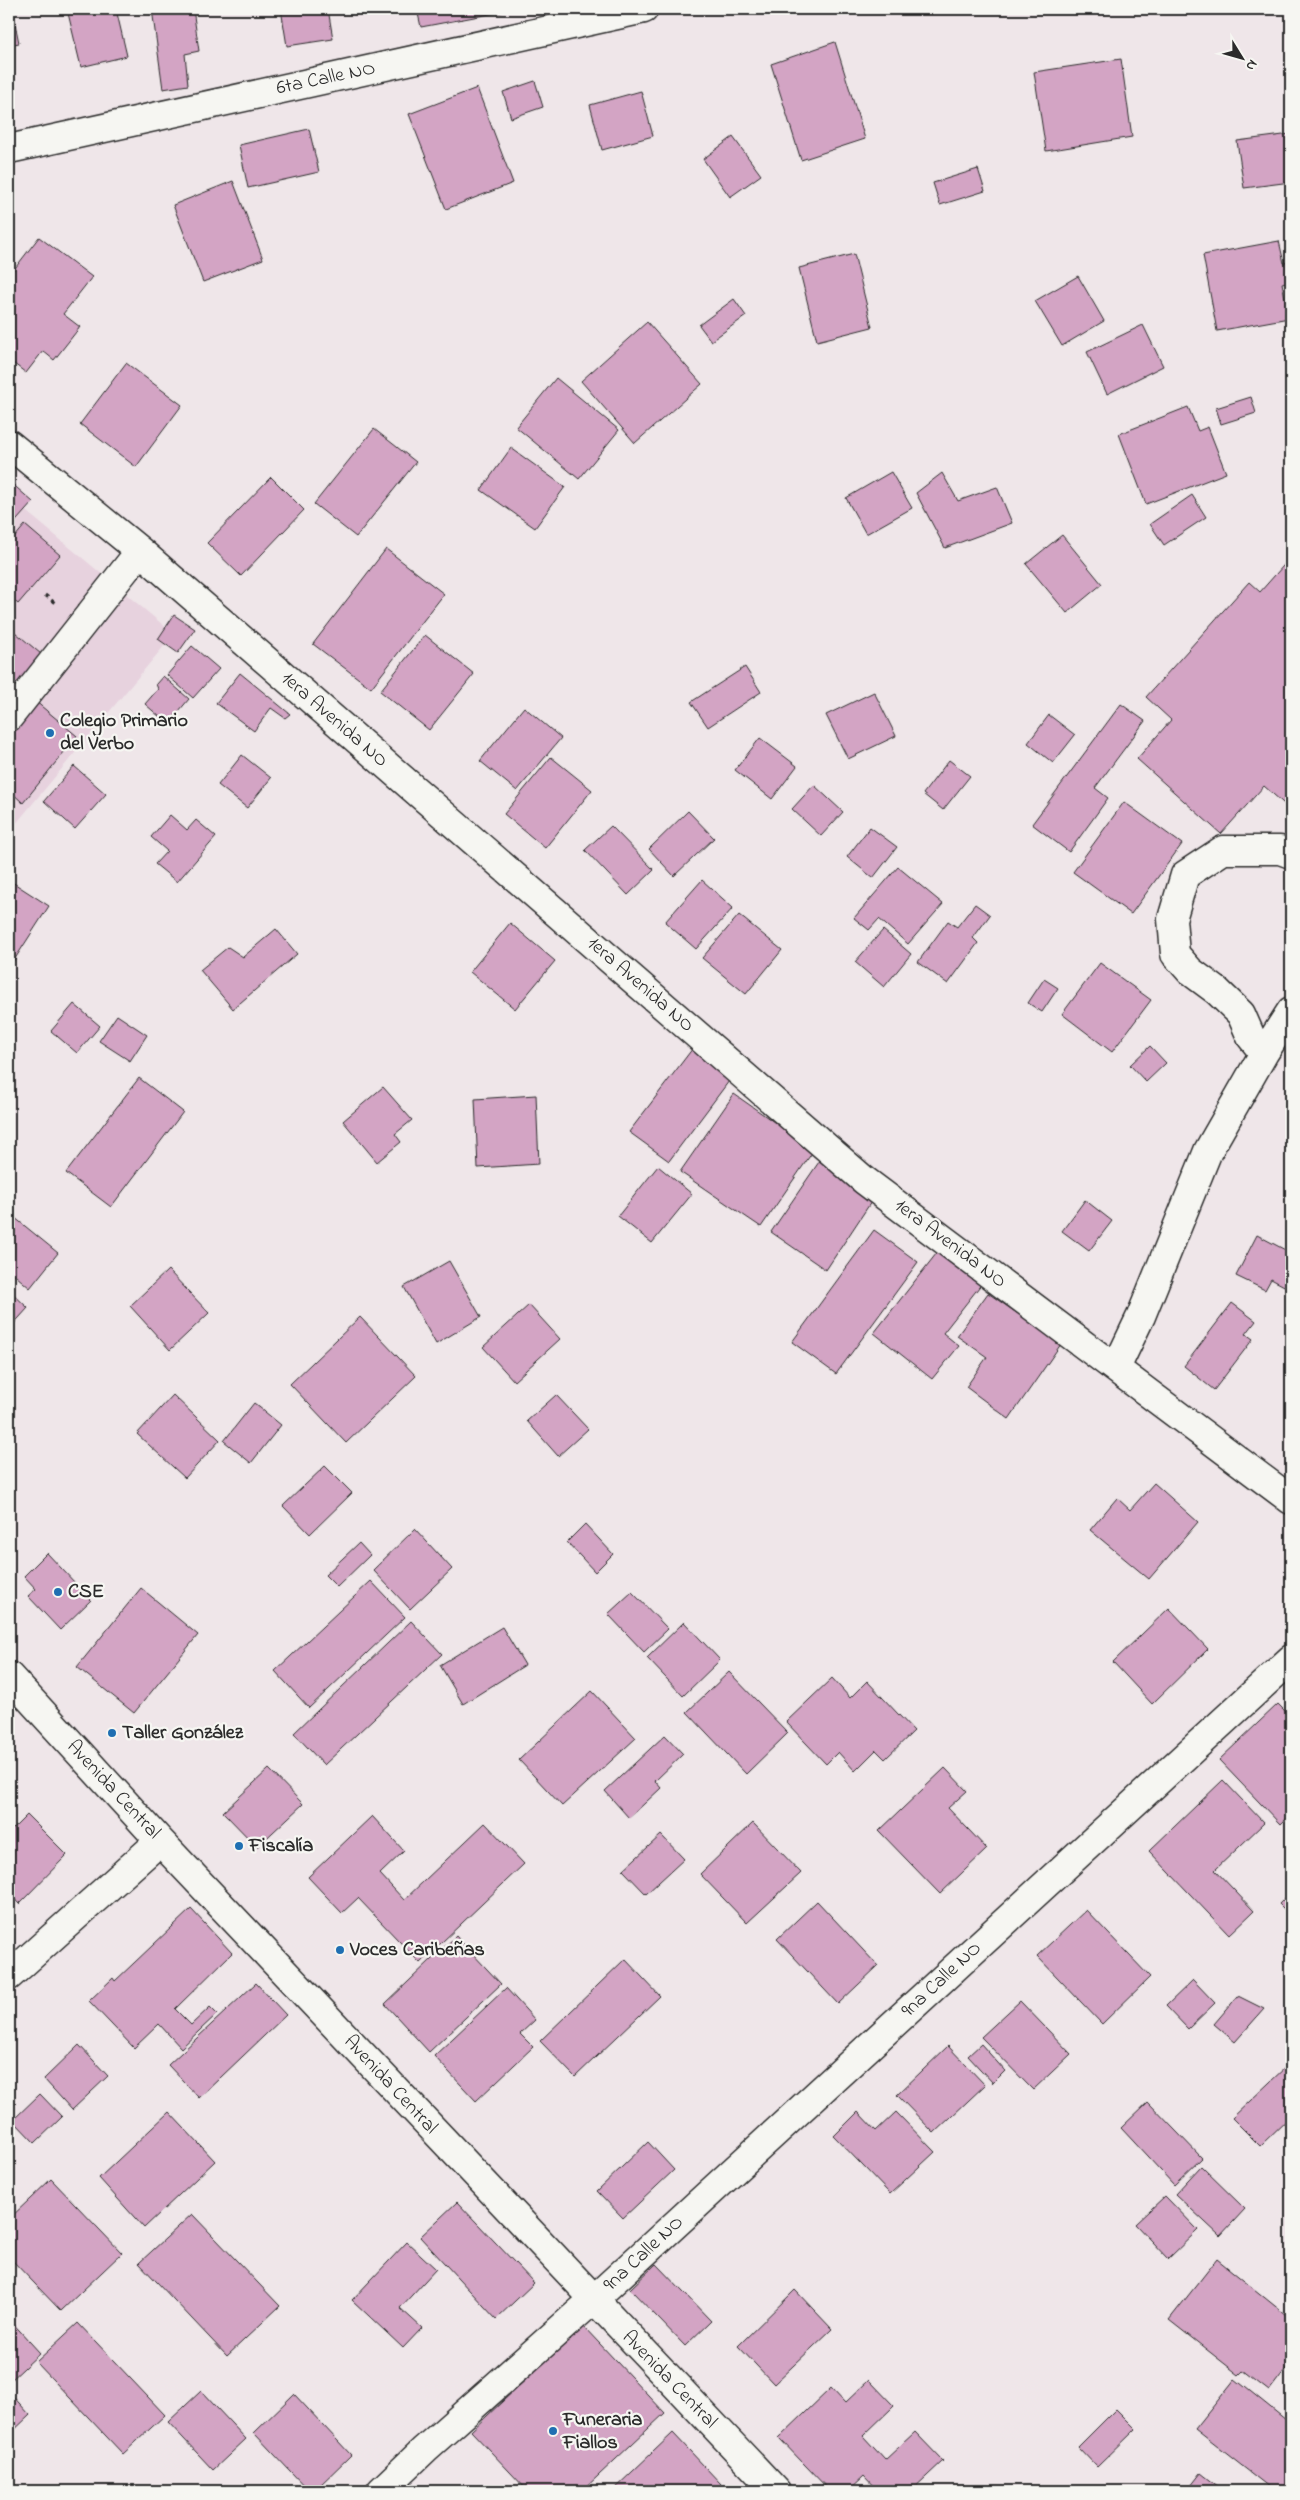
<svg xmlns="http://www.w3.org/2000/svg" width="1300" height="2500" font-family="'Indie Flower',sans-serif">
	<rect width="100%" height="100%" fill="#efe6e9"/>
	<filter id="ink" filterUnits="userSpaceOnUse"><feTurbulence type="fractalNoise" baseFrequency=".02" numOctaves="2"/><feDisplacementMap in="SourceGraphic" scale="10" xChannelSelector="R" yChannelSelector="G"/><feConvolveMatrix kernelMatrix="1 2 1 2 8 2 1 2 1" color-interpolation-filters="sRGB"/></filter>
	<g filter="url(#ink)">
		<path fill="#e7d2de" d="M21 507 174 634 9 832V522Z"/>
		<path fill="#d3a4c4" stroke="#2b2b2b" d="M9 9H12L19 43 9 45Z
			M67 9H116L127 56 81 67Z
			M152 9H193L199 51 185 54 188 85 163 89Z
			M281 9H328L333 39 287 46Z
			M417 9H506V11L421 27Z
			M835 42 865 139 801 160 771 64Z
			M1121 59 1132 137 1046 151 1034 72Z
			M535 81 543 107 511 118 503 92Z
			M477 88 513 183 446 209 409 114Z
			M641 91 653 136 602 150 590 105Z
			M309 129 319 172 248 188 239 145Z
			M1291 134V182L1244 188 1237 141Z
			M733 137 761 175 730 197 703 159Z
			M978 169 985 191 940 205 933 183Z
			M233 181 263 259 203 282 173 205Z
			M39 237 92 277 63 314 80 327 54 360 43 351 26 373 9 360V276Z
			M1279 241 1284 263 1291 262V281L1282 283 1289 318 1217 331 1203 255Z
			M854 254 872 327 817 341 799 268Z
			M1078 276 1104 321 1062 346 1035 301Z
			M734 299 746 316 711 341 699 325Z
			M647 322 702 384 635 443 581 381Z
			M1143 325 1163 366 1107 394 1087 352Z
			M126 363 182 405 136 467 80 424Z
			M556 378 619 430 579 479 516 427Z
			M1251 397 1256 413 1221 424 1216 408Z
			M1188 407 1198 431 1208 427 1226 473 1146 504 1119 434Z
			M374 429 416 462 356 537 314 504Z
			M511 448 565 487 535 528 481 490Z
			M891 472 912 508 866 534 846 498Z
			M942 473 958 501 997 487 1012 523 945 548 916 493Z
			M271 477 304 510 241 576 207 543Z
			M9 481 33 502 9 529Z
			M1192 495 1206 517 1164 545 1150 524Z
			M25 525 60 555 18 604 9 596V544Z
			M1062 535 1102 584 1067 613 1026 564Z
			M386 549 444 594 371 688 313 644Z
			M1291 557V766L1287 770 1291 773 1288 776 1291 779V810L1264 786 1221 834 1137 759 1171 720 1146 697 1249 582 1260 592Z
			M174 615 195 629 178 653 158 639Z
			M9 627 41 654 9 693Z
			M425 635 474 674 429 730 380 691Z
			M192 646 219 669 193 698 167 675Z
			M745 667 761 692 708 727 691 702Z
			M240 673 290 714 285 718 271 708 254 731 216 703Z
			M163 676 189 699 168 724 145 704 158 689 156 684Z
			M874 692 896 736 848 759 826 715Z
			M35 701 77 736 23 803 9 790V733Z
			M1121 704 1145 721 1095 788 1108 798 1069 852 1032 824Z
			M524 707 561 738 517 791 480 761Z
			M1049 715 1075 735 1053 763 1028 743Z
			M760 738 797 766 772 799 735 770Z
			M242 755 271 778 247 808 218 785Z
			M551 757 592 790 545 848 504 814Z
			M949 760 970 776 943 810 923 794Z
			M74 766 106 794 75 829 44 801Z
			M814 785 843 812 821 836 792 809Z
			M1124 802 1182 844 1131 914 1073 872Z
			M688 811 714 838 674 876 649 849Z
			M170 815 187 830 196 820 216 837 177 882 155 864 167 851 151 837Z
			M611 826 654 870 628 895 585 850Z
			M870 827 897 847 873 878 847 857Z
			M898 867 943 904 908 944 879 919 869 930 854 918Z
			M9 880 49 906 9 968Z
			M702 880 733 908 696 949 665 922Z
			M975 904 990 915 973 938 978 943 948 984 918 962 948 921 957 927Z
			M739 915 782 950 746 994 702 958Z
			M510 923 555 961 515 1009 470 972Z
			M276 929 297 954 233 1009 200 970 228 947 243 957Z
			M883 930 911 954 884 987 855 962Z
			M1100 963 1151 1000 1112 1052 1062 1014Z
			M1044 979 1058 988 1042 1012 1028 1003Z
			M74 1004 100 1026 77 1053 51 1031Z
			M117 1015 147 1035 130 1061 99 1041Z
			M1150 1046 1166 1063 1146 1082 1130 1065Z
			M693 1048 732 1077 669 1161 629 1132Z
			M139 1078 183 1112 111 1207 66 1173Z
			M383 1087 412 1120 395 1134 401 1142 377 1162 343 1121Z
			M734 1094 814 1150 761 1227 680 1172Z
			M536 1095 539 1164 478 1168 475 1099Z
			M821 1159 875 1196 826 1270 771 1232Z
			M658 1166 692 1194 652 1243 618 1216Z
			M1085 1200 1112 1221 1089 1251 1062 1231Z
			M9 1213 58 1253 30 1288 9 1270Z
			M874 1230 918 1262 836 1374 792 1342Z
			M1257 1235 1291 1253V1282L1288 1288 1271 1279 1265 1290 1236 1276Z
			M940 1249 983 1282 943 1333 959 1346 932 1379 874 1333Z
			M449 1261 481 1317 436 1344 404 1287Z
			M168 1270 209 1313 170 1350 130 1306Z
			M9 1290 28 1308 9 1329Z
			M988 1293 1061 1344 1009 1419 966 1387 987 1357 957 1336Z
			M1232 1303 1256 1321 1246 1334 1253 1339 1214 1390 1184 1366Z
			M529 1305 560 1339 514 1381 483 1347Z
			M360 1317 416 1376 346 1443 290 1384Z
			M173 1395 220 1440 185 1478 137 1434Z
			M556 1395 588 1429 558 1456 527 1421Z
			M254 1403 281 1425 251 1463 224 1441Z
			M325 1466 352 1493 310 1534 283 1506Z
			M1154 1483 1198 1522 1149 1579 1090 1530 1117 1498 1130 1510Z
			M585 1524 613 1554 595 1572 567 1542Z
			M415 1529 452 1569 410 1609 373 1570Z
			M359 1543 370 1555 337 1587 325 1575Z
			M47 1553 91 1600 60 1630 28 1596 36 1589 24 1576Z
			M371 1581 405 1617 309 1708 275 1671Z
			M141 1588 198 1635 134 1713 77 1667Z
			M632 1592 668 1629 644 1652 608 1614Z
			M1169 1608 1208 1649 1152 1704 1113 1662Z
			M411 1621 442 1654 324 1765 294 1733Z
			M684 1622 720 1660 683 1696 647 1658Z
			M502 1627 525 1665 463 1704 440 1665Z
			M729 1672 788 1733 746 1774 687 1712Z
			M832 1678 850 1698 867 1681 914 1731 885 1759 876 1750 855 1771 838 1752 826 1764 786 1722Z
			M592 1691 636 1738 562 1806 519 1760Z
			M1278 1704 1291 1717V1813L1280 1824 1219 1760Z
			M665 1735 683 1754 655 1781 661 1788 629 1818 605 1791Z
			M945 1768 967 1791 948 1808 987 1849 940 1894 879 1831Z
			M269 1769 303 1804 257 1847 223 1812Z
			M1223 1780 1264 1823 1215 1870 1254 1911 1229 1935 1149 1851Z
			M27 1815 67 1855 19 1904 9 1893V1833Z
			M372 1816 404 1851 380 1874 404 1900 485 1823 524 1864 420 1963 358 1898 342 1913 308 1877Z
			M753 1823 801 1873 747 1923 700 1874Z
			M661 1835 684 1859 646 1894 623 1870Z
			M1291 1892V1916L1279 1904Z
			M817 1901 878 1966 838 2004 777 1939Z
			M191 1909 232 1953 175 2009 191 2025 210 2007 217 2014 181 2048 159 2024 134 2048 89 2001 113 1978 115 1981Z
			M1086 1910 1150 1977 1102 2024 1037 1956Z
			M456 1936 501 1984 429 2052 385 2004Z
			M625 1959 660 1996 575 2077 540 2041Z
			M1193 1980 1215 2003 1188 2029 1166 2006Z
			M256 1983 286 2015 199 2098 168 2065Z
			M506 1988 535 2020 520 2034 533 2047 476 2101 434 2056Z
			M1238 1996 1264 2009 1235 2042 1214 2024Z
			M1020 2001 1071 2054 1033 2090 981 2037Z
			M981 2044 1005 2071 993 2083 968 2056Z
			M79 2045 108 2076 72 2110 44 2079Z
			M948 2046 985 2085 934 2133 897 2095Z
			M1288 2065 1291 2069V2116L1260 2146 1232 2118Z
			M40 2094 62 2117 35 2143 13 2120Z
			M1148 2102 1202 2158 1174 2185 1121 2128Z
			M169 2112 215 2161 144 2228 99 2178Z
			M858 2112 876 2131 896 2112 935 2152 890 2194 834 2136Z
			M648 2142 674 2170 623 2218 597 2191Z
			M1201 2166 1245 2209 1220 2236 1175 2194Z
			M51 2179 122 2253 61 2311 9 2257V2219Z
			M1165 2196 1198 2230 1168 2259 1135 2224Z
			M457 2202 534 2283 496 2319 420 2237Z
			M192 2214 280 2306 227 2356 139 2263Z
			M407 2242 436 2269 400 2308 422 2328 403 2348 352 2300Z
			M1217 2259 1291 2319V2362L1269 2391 1243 2371 1239 2375 1169 2320Z
			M656 2264 711 2321 685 2346 630 2289Z
			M795 2290 832 2329 774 2384 738 2346Z
			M9 2319 40 2353 9 2382Z
			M78 2323 165 2415 123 2454 36 2362Z
			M583 2326 665 2413 582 2491H528L471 2431Z
			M1235 2379 1291 2424V2485L1286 2491H1274L1195 2429Z
			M869 2380 894 2406 863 2436 885 2460 915 2432 943 2461 911 2491H878L864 2476 848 2491H830L779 2438 831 2388 845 2403Z
			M201 2391 246 2439 213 2470 168 2422Z
			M9 2392 30 2415 9 2435Z
			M294 2394 351 2455 314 2491H309L254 2433Z
			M1116 2409 1136 2429 1097 2467 1078 2447Z
			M673 2433 721 2484 714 2491H612Z
			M1201 2473 1224 2491H1187Z
			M11 2481 21 2491H9Z"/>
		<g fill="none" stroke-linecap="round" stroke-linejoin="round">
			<g stroke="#2b2b2b" stroke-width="31">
				<path id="minor" d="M9 149 644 9
					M9 444 140 551 864 1180 1291 1500
					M9 717 140 551
					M1264 1053 1251 1037 1241 1014 1217 991 1190 971 1175 954 1172 919 1185 875 1223 850H1280L1291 854
					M1116 1368 1141 1316 1208 1151 1264 1053 1291 1011
					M9 1676 160 1841 776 2491
					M9 1976 160 1841
					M381 2491 425 2449 593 2300 1291 1659"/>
			</g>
			<path stroke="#2b2b2b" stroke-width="3" stroke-dasharray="4 4" stroke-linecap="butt" d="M45 595 55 603"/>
			<use href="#minor" stroke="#f6f6f2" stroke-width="28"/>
		</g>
	</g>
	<g fill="#1f6fb2" stroke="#f6f6f2" stroke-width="2">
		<circle cx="50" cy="733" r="5"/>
		<circle cx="58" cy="1592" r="5"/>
		<circle cx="112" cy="1733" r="5"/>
		<circle cx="239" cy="1846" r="5"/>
		<circle cx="340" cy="1950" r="5"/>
		<circle cx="553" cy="2431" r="5"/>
	</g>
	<g text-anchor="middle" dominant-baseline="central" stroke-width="4.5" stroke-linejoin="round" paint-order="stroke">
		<g font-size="20" fill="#2b2b2b" stroke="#f6f6f2">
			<text transform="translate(326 79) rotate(-12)">6ta Calle NO</text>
			<text transform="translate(334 720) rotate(41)">1era Avenida NO</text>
			<text transform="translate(640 985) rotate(41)">1era Avenida NO</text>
			<text transform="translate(950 1244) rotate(37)">1era Avenida NO</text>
			<text transform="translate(113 1790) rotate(47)">Avenida Central</text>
			<text transform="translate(942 1980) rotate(-43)">9na Calle NO</text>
			<text transform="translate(390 2085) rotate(47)">Avenida Central</text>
			<text transform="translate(644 2254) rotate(-43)">9na Calle NO</text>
			<text transform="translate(669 2380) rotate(46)">Avenida Central</text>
		</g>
		<g font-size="20" font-weight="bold" fill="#2b2b2b" stroke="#f6f6f2" text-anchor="start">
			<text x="60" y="721">Colegio Primario<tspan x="60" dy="23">del Verbo</tspan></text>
			<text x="68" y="1592">CSE</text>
			<text x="122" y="1733">Taller González</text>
			<text x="249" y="1846">Fiscalía</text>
			<text x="350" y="1950">Voces Caribeñas</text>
			<text x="563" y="2420">Funeraria<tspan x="563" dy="23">Fiallos</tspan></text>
		</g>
	</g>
	<rect width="1300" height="2500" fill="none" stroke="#f6f6f2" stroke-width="30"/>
	<rect x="15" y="15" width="1270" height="2470" fill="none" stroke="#2b2b2b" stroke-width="2" filter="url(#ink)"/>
	<g transform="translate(1242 58) rotate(127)" stroke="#f6f6f2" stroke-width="4" paint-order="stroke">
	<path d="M0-4L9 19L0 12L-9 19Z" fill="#2b2b2b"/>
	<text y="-8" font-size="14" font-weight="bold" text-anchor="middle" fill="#2b2b2b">N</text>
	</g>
</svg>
